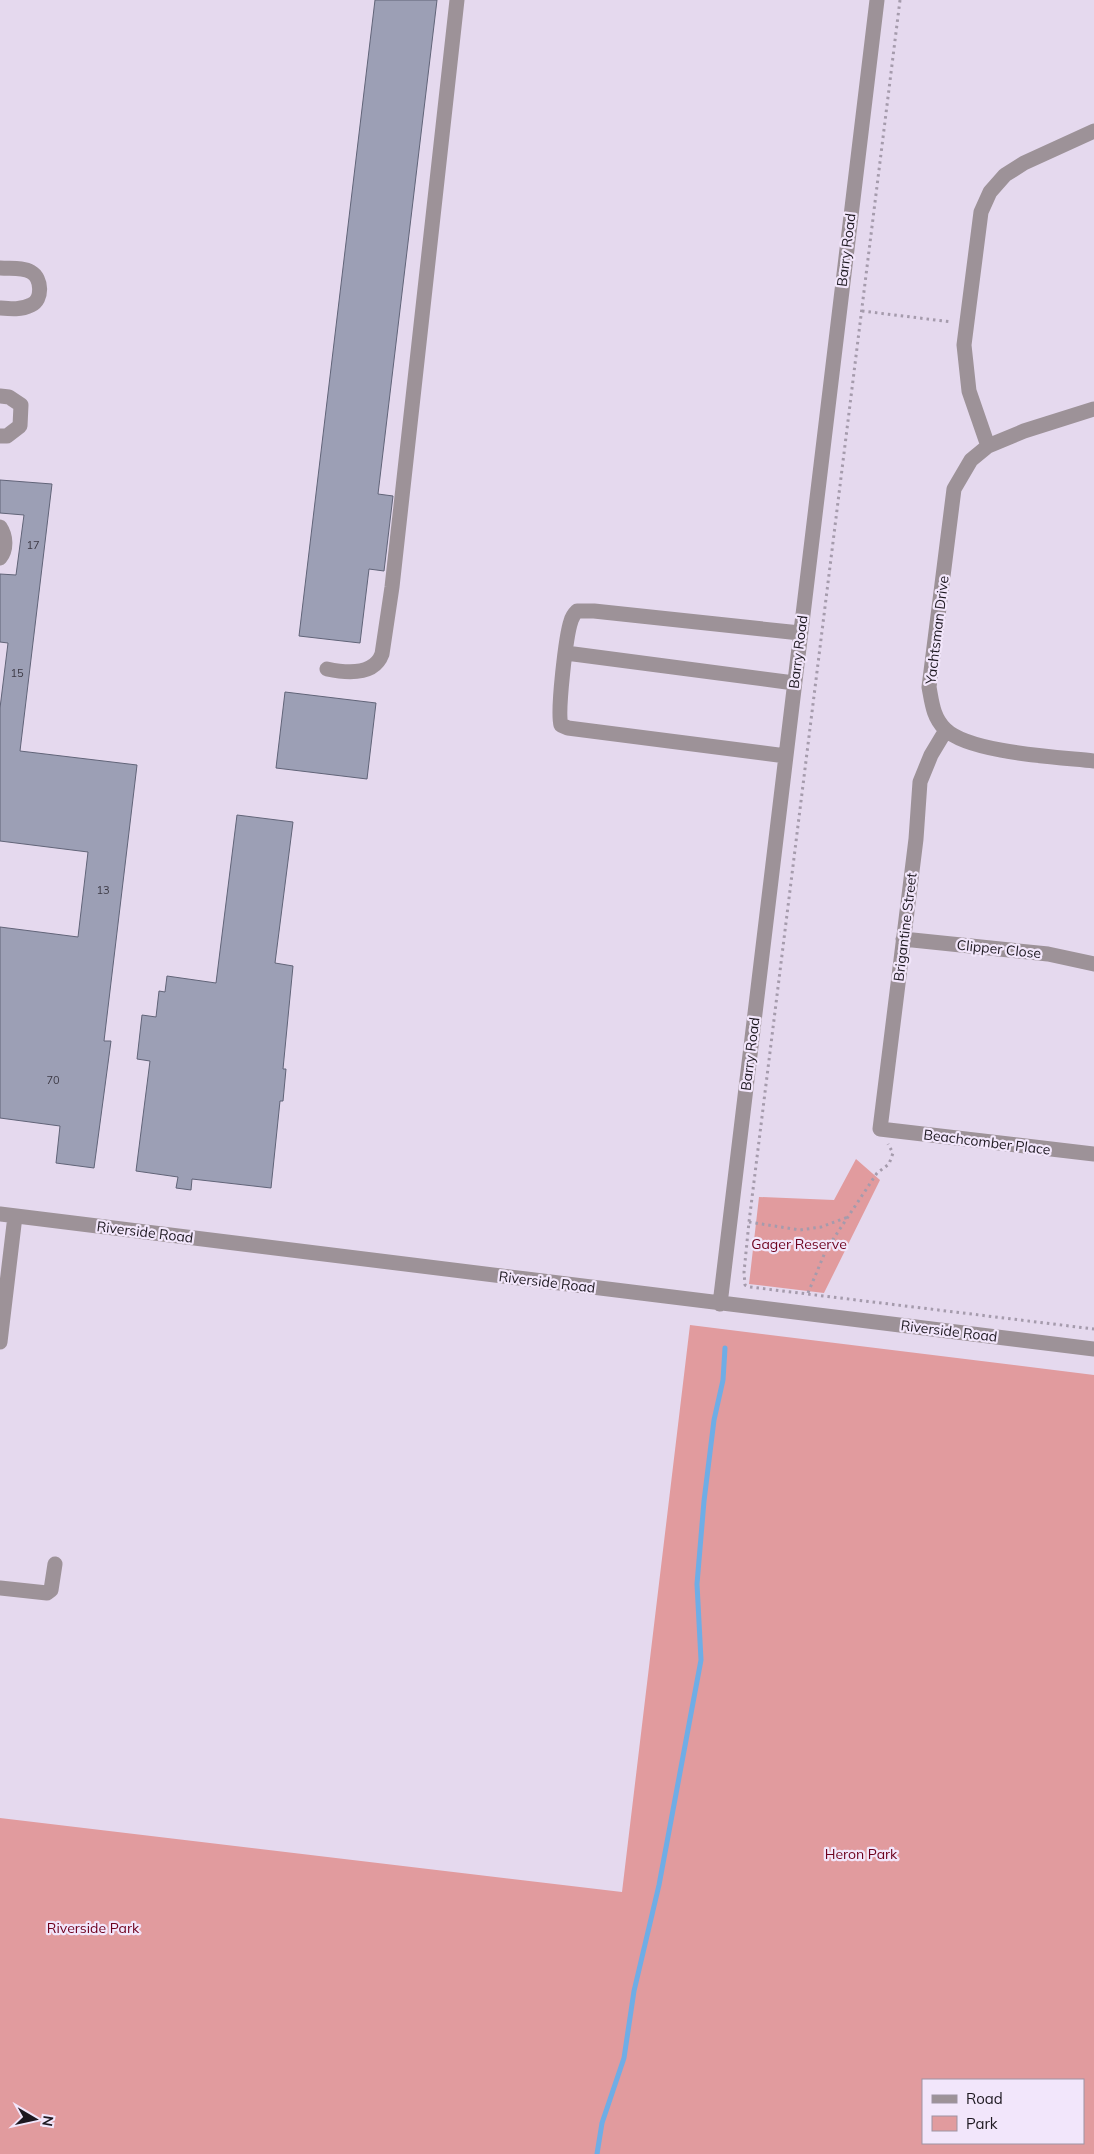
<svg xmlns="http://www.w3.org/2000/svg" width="1094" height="2154" font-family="Mulish,sans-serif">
	<rect width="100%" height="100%" fill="#e5d9ee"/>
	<path fill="#e19b9e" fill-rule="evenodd" d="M856 1159 880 1180 824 1293 749 1284 759 1197 834 1200Z
		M690 1325 1094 1375V2154H0V1818L622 1892ZM923 2080H1083V2143H923Z"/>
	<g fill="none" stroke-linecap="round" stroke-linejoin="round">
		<path stroke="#6fade6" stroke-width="5" d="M597 2154 602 2123 624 2058 634 1991 659 1885 701 1660 697 1584 704 1501 714 1420 723 1380 725 1348"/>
	</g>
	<path fill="#9c9fb5" stroke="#616478" d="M375 0H437L378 494 393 496 384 571 369 569 360 643 299 636Z
		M0 480 52 484 20 751 137 765 104 1041H111L94 1168 56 1163 60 1126 0 1118V927L78 937 88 852 0 841V708L8 643 0 642V574L16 575 24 515 0 513Z
		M285 692 376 703 367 779 276 768Z
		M237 815 293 822 275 963 293 966 283 1069H286L283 1101H280L271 1188 192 1179 191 1190 176 1188 178 1177 136 1171 150 1061 137 1059 142 1015 156 1017 159 991 165 992 167 976 216 983Z"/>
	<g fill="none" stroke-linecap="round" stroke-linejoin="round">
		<path stroke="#a59bac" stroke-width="3" stroke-dasharray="2.5 4" stroke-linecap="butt" d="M900 0 749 1222 744 1272 745 1285 750 1287 1094 1329
			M862 311 952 322
			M749 1222 800 1230 821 1227 848 1217
			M808 1293 826 1250 877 1173 889 1164 893 1153 888 1144"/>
		<path stroke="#9d9298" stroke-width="15" d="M0 268C10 269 23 267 31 272 42 278 43 300 31 305 21 310 11 309 0 308
			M0 396 9 397 21 405 20 426 7 436H0
			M1094 409 1024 431 988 446 971 460 954 489 929 687C932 703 933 717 945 729 969 753 1058 757 1094 761
			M988 446 969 391 964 345 981 212 990 192 1005 175 1024 163 1094 131
			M0 527C6 536 7 549 0 558
			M566 653 794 683
			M327 669C346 673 374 676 382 654L392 587 457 0
			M946 730 931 755 920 782 916 839 880 1129 1094 1154
			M786 756 568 728 561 725C557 712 566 635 571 621 572 617 574 614 577 611H594L800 633
			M903 939 1048 954 1094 964
			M0 1214 1094 1349
			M720 1304 877 0
			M0 1342 15 1216
			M0 1588 47 1593 51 1590 55 1564"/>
	</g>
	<g text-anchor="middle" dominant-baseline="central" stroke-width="4.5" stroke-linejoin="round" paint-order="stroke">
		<g font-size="11" fill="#3d3a45">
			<text x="33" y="545">17</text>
			<text x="17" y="673">15</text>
			<text x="103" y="890">13</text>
			<text x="53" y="1080">70</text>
		</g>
		<g font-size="14" fill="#1d1820" stroke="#f2e6fb">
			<text transform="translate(846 250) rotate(-83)">Barry Road</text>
			<text transform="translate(937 630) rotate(-83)">Yachtsman Drive</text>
			<text transform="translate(798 652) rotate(-83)">Barry Road</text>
			<text transform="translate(905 927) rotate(-83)">Brigantine Street</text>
			<text transform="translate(999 949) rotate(6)">Clipper Close</text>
			<text transform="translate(750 1054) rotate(-83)">Barry Road</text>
			<text transform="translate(987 1142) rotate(7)">Beachcomber Place</text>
			<text transform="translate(145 1232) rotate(7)">Riverside Road</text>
			<text transform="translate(547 1282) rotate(7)">Riverside Road</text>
			<text transform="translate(949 1331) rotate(7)">Riverside Road</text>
		</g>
		<g font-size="14" fill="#6d011d" stroke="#f2e6fb">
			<text x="799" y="1244">Gager Reserve</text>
			<text x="861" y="1854">Heron Park</text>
			<text x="93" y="1928">Riverside Park</text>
		</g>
	</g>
	<rect x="922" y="2079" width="162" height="65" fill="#f2e6fb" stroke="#9d94a3"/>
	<rect x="932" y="2095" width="25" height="8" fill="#9d9298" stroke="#9d94a3"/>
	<text x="966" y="2104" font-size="15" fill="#1d1820">Road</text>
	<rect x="932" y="2116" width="25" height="15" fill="#e19b9e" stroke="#9d94a3"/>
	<text x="966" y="2129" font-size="15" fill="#1d1820">Park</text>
	<g transform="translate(35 2119) rotate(99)" stroke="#f2e6fb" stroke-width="4" paint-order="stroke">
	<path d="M0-4L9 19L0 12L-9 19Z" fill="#1d1820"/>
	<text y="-8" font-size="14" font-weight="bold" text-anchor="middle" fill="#1d1820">N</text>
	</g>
</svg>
